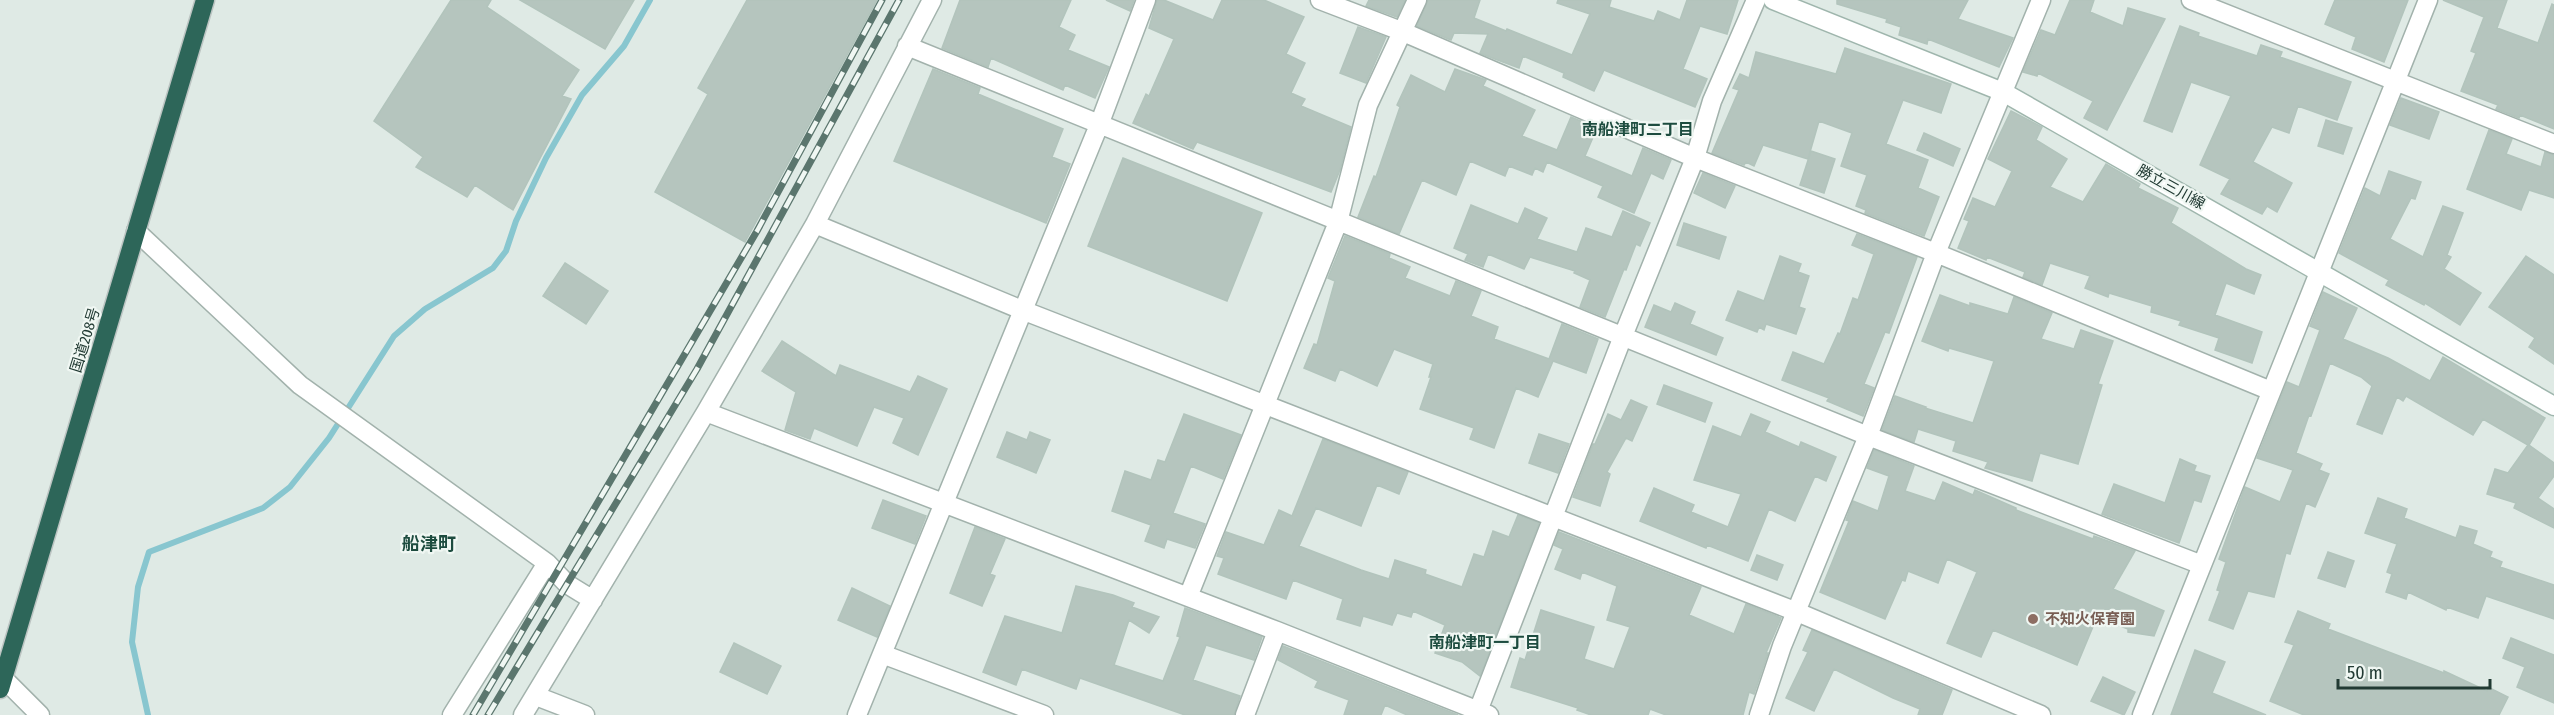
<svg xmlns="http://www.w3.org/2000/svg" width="2554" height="715" font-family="'Fira Sans Condensed','Noto Sans JP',sans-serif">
	<rect width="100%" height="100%" fill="#dfeae5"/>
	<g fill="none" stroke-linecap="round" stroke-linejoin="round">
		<path stroke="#88c6cf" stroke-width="6" d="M148 715 132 642 138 587 149 552 263 508 290 487 329 438 394 336 425 309 493 268 506 251 516 221 546 158 582 95 624 46 650 0"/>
	</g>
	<path fill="#b5c5be" stroke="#b2c4bc" stroke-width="1.5" d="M451 0H491L487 7 579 70 562 96 571 99 513 210 475 185 467 197 416 167 423 157 374 121Z
		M520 0H634L605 49Z
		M747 0H877L745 242 655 192 708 94 698 88Z
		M960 0H1071L1059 27 1075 35 1068 50 1109 67 1095 98 1065 85 1063 90 991 58 988 67 942 48Z
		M1106 0H1134L1130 11Z
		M1157 0H1164L1213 20 1222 0H1264L1304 17 1286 54 1305 63 1291 93 1305 99 1301 106 1351 127 1340 170 1331 192 1197 142 1193 149 1133 123 1146 94 1149 96 1174 39 1149 28Z
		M1369 0H1405L1397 17 1366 6Z
		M1428 0H1480L1474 18 1506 31 1507 29 1572 55 1590 14 1557 3 1558 0H1611L1609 7 1654 21 1658 11 1680 20 1687 0H1738L1727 34 1700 26 1683 69 1707 79 1695 107 1604 70 1594 91 1563 77 1564 73 1523 56 1519 68 1495 59 1480 53 1488 34 1454 33 1451 40 1417 26Z
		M1837 0H1968L1958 19 2013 38 1999 67 1928 39 1927 44 1899 35 1901 27 1886 22 1887 19 1837 4Z
		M2070 0H2094L2090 12 2123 26 2128 8 2165 19 2107 130 2084 118 2093 101 2038 73 2037 76 2023 72 2041 30 2055 35Z
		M2335 0H2408L2384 62 2352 49 2356 37 2325 24Z
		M2443 0H2507L2497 28 2538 43 2552 4 2554 5V129L2520 115 2519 118 2496 109 2498 105 2461 91 2476 53 2471 51 2484 17Z
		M2180 26 2199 33 2198 36 2257 56 2261 45 2282 52 2280 57 2351 82 2337 120 2298 106 2289 133 2272 127 2253 162 2292 183 2277 212 2267 206 2262 214 2221 194 2230 179 2200 165 2231 96 2191 82 2172 132 2144 121Z
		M1358 27 1386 37 1366 83 1340 73Z
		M1845 48 1951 84 1941 113 1903 100 1886 144 1928 160 1918 188 1939 197 1924 236 1865 213 1866 210 1856 206 1867 175 1841 166 1852 133 1819 121 1808 159 1763 145 1754 166 1746 162 1744 165 1712 153 1739 90 1733 88 1740 74 1749 78 1756 52 1836 74Z
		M933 69 980 88 978 94 1063 129 1052 157 1070 164 1046 223 894 161Z
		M1455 69 1486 80 1483 86 1535 110 1522 136 1557 150 1571 117 1597 128 1585 156 1632 176 1643 148 1671 160 1663 179 1651 173 1634 213 1598 197 1603 186 1547 162 1543 172 1535 168 1532 175 1509 166 1505 176 1470 161 1456 195 1422 180 1399 234 1358 217 1374 176 1376 177 1400 107 1397 105 1411 75 1445 92Z
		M2401 98 2439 112 2429 139 2390 125Z
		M2011 111 2042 127 2036 140 2067 159 2050 187 2083 202 2106 164 2140 184 2138 188 2178 208 2171 223 2246 269 2261 275 2254 294 2226 283 2215 315 2262 332 2252 363 2215 350 2219 338 2179 325 2181 321 2151 312 2152 306 2109 293 2108 297 2085 288 2090 276 2050 263 2042 285 2023 277 2025 272 1987 257 1986 260 1958 248 1969 221 1964 219 1973 198 1995 207 2012 171 1988 159Z
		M2326 120 2352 128 2343 154 2318 146Z
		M2489 130 2512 139 2506 154 2541 167 2545 152 2554 155V198L2529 190 2521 210 2467 189Z
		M1924 133 1960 149 1953 166 1917 150Z
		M1811 151 1835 159 1824 193 1800 185Z
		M1123 158 1262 213 1227 301 1088 246Z
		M2389 171 2421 182 2415 199 2411 198 2390 239 2423 257 2443 206 2463 213 2447 255 2451 257 2444 269 2481 293 2460 325 2425 303 2424 305 2386 285 2389 280 2339 253 2365 188 2380 196Z
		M1703 173 1735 186 1725 208 1694 193Z
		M1471 205 1518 224 1525 208 1547 218 1537 239 1577 252 1586 228 1612 237 1623 211 1650 223 1640 246 1636 244 1626 270 1624 269 1605 317 1580 307 1590 280 1574 273 1575 271 1530 257 1524 269 1488 254 1483 267 1465 260 1468 254 1454 248Z
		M1684 223 1726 237 1719 259 1677 245Z
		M1857 234 1917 257 1889 333 1885 332 1864 384 1874 388 1863 416 1827 401 1829 398 1782 380 1793 352 1824 364 1838 333 1840 334 1853 298 1858 300 1874 254 1852 245Z
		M1345 236 1390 254 1389 258 1410 267 1405 278 1450 296 1456 281 1481 291 1471 316 1498 327 1494 339 1549 359 1562 324 1598 339 1586 373 1553 361 1538 397 1516 388 1494 448 1470 439 1474 428 1420 409 1431 377H1429L1433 364 1394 349 1377 386 1340 369 1335 381 1304 368 1314 344 1317 345 1335 281 1328 278Z
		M1780 256 1801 264 1798 272 1809 276 1799 307 1805 309 1796 334 1766 324 1764 330 1759 327 1757 332 1726 320 1738 291 1764 301Z
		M2526 256 2554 275V364L2529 347 2535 338 2489 307Z
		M565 263 608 291 586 324 543 296Z
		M2323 292 2357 308 2343 339 2388 358 2430 381 2443 357 2545 418 2529 445 2554 463V476L2538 498 2554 509V528L2514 508 2516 503 2487 494 2495 469 2508 473 2528 445 2483 419 2473 435 2406 396 2403 401 2397 397 2382 434 2357 424 2372 386 2361 377 2330 363 2311 416 2309 415 2296 453 2322 464 2319 470 2329 474 2315 507 2306 503 2290 554 2286 553 2274 597 2248 591 2233 629 2209 620 2220 591 2217 590 2226 562 2219 559 2245 487 2280 502 2293 470 2257 458 2287 382 2299 387 2320 330 2310 326Z
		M1940 295 1970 306V303L2008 314 2014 297 2052 313 2041 339 2074 349 2081 330 2113 341 2098 384 2102 385 2078 464 2040 453 2032 481 1985 468 1988 462 1953 451 1956 441 1918 429 1914 442 1882 430 1895 396 1926 407 1925 408 1973 423 1994 361 1949 348 1948 351 1922 341Z
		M1675 303 1695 312 1690 324 1723 338 1716 355 1645 327 1654 305 1671 312Z
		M782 341 836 376 840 365 910 392 918 376 947 389 918 455 893 443 904 418 874 407 857 446 814 428 810 439 785 430 796 392 762 371Z
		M1664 385 1712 403 1705 422 1657 404Z
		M1631 400 1647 407 1632 441 1626 438 1607 472 1610 474 1600 506 1573 497 1593 444H1595L1608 414 1621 420Z
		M1184 414 1241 435 1223 479 1191 466 1173 513 1205 524 1195 548 1167 539 1164 548 1145 541 1151 525 1112 511 1125 471 1151 480 1158 460 1165 462Z
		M1751 414 1770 422 1765 432 1799 447 1801 442 1836 457 1826 481 1815 476 1795 521 1769 509 1748 561 1707 545 1706 548 1640 521 1654 488 1694 505 1691 512 1728 527 1741 494 1694 480 1713 426 1741 437Z
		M1007 432 1027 440 1030 432 1050 440 1036 473 997 457Z
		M1539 434 1569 444 1558 473 1529 463Z
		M1323 439 1408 472 1399 494 1377 485 1361 526 1316 508 1299 546 1361 570 1389 579 1395 560 1426 570 1425 574 1462 587 1474 554 1484 557 1493 531 1509 537 1518 515 1539 523 1480 676 1462 662 1435 653 1445 625 1413 611 1411 617 1397 613 1392 625 1363 616 1360 626 1337 619 1343 599 1293 580 1286 599 1218 574 1224 558 1217 556 1226 532 1264 545 1279 510 1292 516Z
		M1874 450 1914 466 1905 491 1935 501 1943 482 1973 495 1975 490 2016 508V510L2093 539 2094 536 2135 551 2113 589 2164 611 2154 636 2128 632V629L2097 617 2077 665 1993 630 1981 657 1947 643 1977 572 1947 559 1938 583 1908 571 1905 581 1902 580 1885 619 1820 592 1849 521 1846 520 1853 501 1878 511 1889 476 1867 468Z
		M2180 459 2196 466 2194 471 2210 476 2201 502 2194 500 2179 543 2102 514 2114 484 2165 503Z
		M2378 498 2407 509 2404 518 2456 538 2460 526 2477 531 2473 544 2492 552 2490 557 2502 562 2500 567 2554 585V619L2486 596 2478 618 2447 607 2446 610 2408 592 2406 599 2386 592 2392 574 2387 572 2397 544 2365 533Z
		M883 500 926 516 915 544 872 528Z
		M975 527 1005 539 990 574 995 576 982 606 950 593Z
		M1559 532 1701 587 1689 615 1734 634 1746 604 1781 618 1766 653H1768L1754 694 1749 692 1743 715H1666L1650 709 1648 715H1591L1577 710 1578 708 1511 687 1520 658 1525 660 1541 610 1594 627 1584 659 1614 669 1630 627 1607 620 1617 586 1582 572 1580 579 1555 569 1563 549 1554 545Z
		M2328 552 2354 561 2345 587 2318 578Z
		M1757 555 1783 565 1777 580 1751 570Z
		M1076 586 1113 595 1134 603 1132 607 1159 617 1149 633 1129 620 1114 665 1163 681 1180 637 1177 636 1185 608 1262 637 1254 660 1206 645 1193 680 1240 696 1234 715H1185L1080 678 1076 689 1022 669 1016 685 983 672 1005 616 1062 633Z
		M852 588 890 606 877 637 838 620Z
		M2298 611 2330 624 2328 629 2444 673V671L2487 691 2488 687 2508 697 2499 715H2304L2270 701 2294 645 2285 642Z
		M1812 630 1952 690 1942 715H1918L1920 709 1893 698 1834 669 1814 711 1786 698 1808 652 1803 650Z
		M2511 638 2554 655V703L2517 687 2525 667 2503 658Z
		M734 643 781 666 767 694 720 672Z
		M1283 646 1458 715H1407L1385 705 1381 715H1344L1349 700 1315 687 1318 681 1278 660Z
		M2195 650 2225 662 2212 693 2266 715H2171Z
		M2103 677 2135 692 2124 715 2091 701Z"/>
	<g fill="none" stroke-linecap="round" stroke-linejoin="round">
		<g stroke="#a2b2ac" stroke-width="21">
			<path id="street" d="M1320 0 1401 31 1695 158 1936 253 2271 391
				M2191 0 2554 144
				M907 46 1868 436 2202 565
				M815 224 1022 310 1797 612 2041 715
				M136 231 300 385 547 563 452 715
				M706 412 1277 631 1489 715
				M547 563 567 584 593 600
				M1188 597 1338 222 1368 105 1417 0
				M882 654 1044 715
				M3 678 40 715
				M536 696 585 715
				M1478 711 1623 336 1695 158 1712 101 1756 0
				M523 715 706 412 815 224 932 0
				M857 715 1099 125 1146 0
				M1245 715 1277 631
				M1759 715 1782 646 1868 436 1936 253 2041 0
				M2142 715 2428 0"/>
		</g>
		<g stroke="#9fb6ad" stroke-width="21">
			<path id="secondary" d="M1773 0 2003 92 2554 406"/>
		</g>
		<g stroke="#bcc4c2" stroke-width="21">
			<path id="highway" d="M0 689 205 0"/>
		</g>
		<use href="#street" stroke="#fff" stroke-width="18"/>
		<use href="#secondary" stroke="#fff" stroke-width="18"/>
		<use href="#highway" stroke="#2d6659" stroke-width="18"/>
		<g stroke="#5b766e" stroke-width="7">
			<path id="rail" d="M473 715 757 231 882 0
				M488 715 697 369 899 0"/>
		</g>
		<use href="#rail" stroke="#f0f7f3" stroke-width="4.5" stroke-dasharray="14" stroke-linecap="butt"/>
	</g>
	<circle fill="#8d6e63" stroke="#f0f7f3" stroke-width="2" cx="2033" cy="619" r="6"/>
	<g text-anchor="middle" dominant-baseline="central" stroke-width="4.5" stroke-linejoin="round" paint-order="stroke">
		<g font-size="15" fill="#213a33" stroke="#f0f7f3">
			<text transform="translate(2171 187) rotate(29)">勝立三川線</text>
			<text transform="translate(85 340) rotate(-73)">国道208号</text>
		</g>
		<g font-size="15" font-weight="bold" fill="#785e54" stroke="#f0f7f3" text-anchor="start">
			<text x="2045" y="619">不知火保育園</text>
		</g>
		<g font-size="16" font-weight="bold" fill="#1d4c3f" stroke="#f0f7f3">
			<text x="1638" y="129">南船津町二丁目</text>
			<text x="1485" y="642">南船津町一丁目</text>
		</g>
		<g font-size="18" font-weight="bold" fill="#1d4c3f" stroke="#f0f7f3">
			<text x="429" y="544">船津町</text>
		</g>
	</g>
	<path d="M2338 679v9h152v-9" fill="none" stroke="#213a33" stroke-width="3"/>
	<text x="2347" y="679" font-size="18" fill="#213a33" stroke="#f0f7f3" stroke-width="4.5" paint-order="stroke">50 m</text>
</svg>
